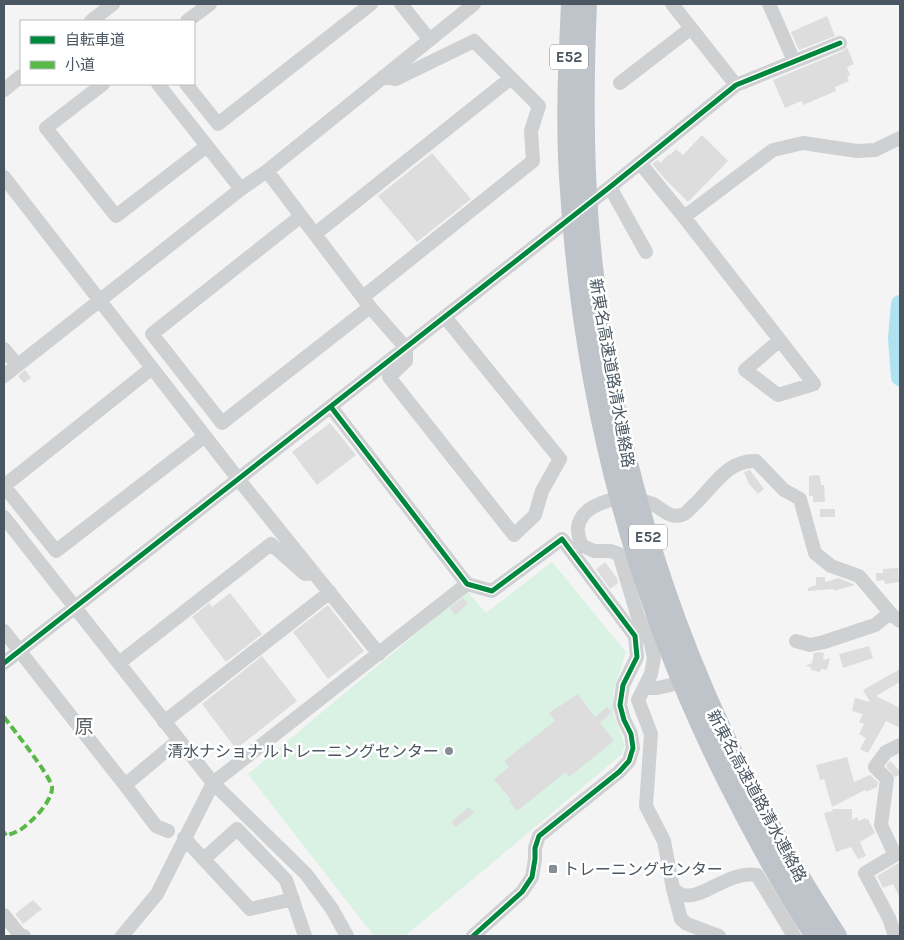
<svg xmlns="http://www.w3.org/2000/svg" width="904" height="940" font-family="Karla,'Noto Sans JP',sans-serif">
	<rect width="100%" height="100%" fill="#f4f4f4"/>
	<path fill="#d9f2e3" d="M552 562 626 652 613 692 614 715 625 746 621 755 405 936H374L248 774 467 591 486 613Z"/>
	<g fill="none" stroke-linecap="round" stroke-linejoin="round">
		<path stroke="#aee2f0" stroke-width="18" d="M900 304 897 338 900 377"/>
	</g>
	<path fill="#ddddde" d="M827 16 835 36 799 50 791 32Z
		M847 47 854 64 847 67 850 75 847 77 849 81 835 87 836 91 803 105 801 101 785 108 773 80 843 51Z
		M702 135 728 161 688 202 665 179 652 164 658 160 660 163 669 154 670 155 676 149 683 155Z
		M432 153 471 199 417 242 378 196Z
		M25 370 31 378 24 383 18 376Z
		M330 423 356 455 317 485 292 452Z
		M750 470 764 489 758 494 749 484 744 472Z
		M817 475 820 476 821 485H824L825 502H813V496H809V476Z
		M820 509H835V517H820Z
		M605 562 617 578 618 583 610 589 596 569Z
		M898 568 899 582 885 584 884 580 876 581V573H883V569Z
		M816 577H825V582L839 578 855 585 834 591V589L808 591V588L816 585Z
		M230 593 262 634 226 662 192 617 209 603 212 607Z
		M463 598 468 604 455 615 450 608Z
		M328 605 364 651 328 679 293 632Z
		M869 646 873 658 843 668 839 654Z
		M819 652 824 653 823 660 830 658 827 670 821 669 820 672 811 670V667L805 666 812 663 814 653Z
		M262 656 297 701 236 749 202 704Z
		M900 669V682L876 696 900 708V723L898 727 886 721 868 753 860 749 866 738 859 734 864 724 859 722 863 714 852 711 855 698 870 702 863 690Z
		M578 694 595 717 607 707 612 712 600 723 614 741 569 777 566 772 517 811 509 801 511 800 494 779 509 767 504 761 555 721 549 713Z
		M847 757 854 782 870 775 878 782 877 787 866 792 865 790 832 807 824 779 820 780 816 765Z
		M890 761 900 771V775L895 777 886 766Z
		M469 807 474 813 456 827 451 822Z
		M832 809H852V820L857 817 859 821 865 818 866 820 868 819 875 833 860 842 866 856 858 859 851 847 836 852 824 813 833 811Z
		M900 862V898L893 884 883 888 877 876Z
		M33 900 42 909 23 924 15 914Z"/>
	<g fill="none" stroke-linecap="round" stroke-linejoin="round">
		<path stroke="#ced0d2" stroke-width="14" d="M401 4 429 39
			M672 4 736 85
			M769 4 794 61
			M91 21 113 4
			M187 21 210 4
			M620 83 690 29
			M103 84 46 128 116 216 207 146
			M158 84 241 189
			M186 84 218 124 371 4
			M4 90 21 76
			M640 163 684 217 773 150 803 143 857 151 875 150 900 138
			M267 171 370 307 406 348V361L389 377 514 535 535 515 542 491 560 459 445 317
			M4 177 239 480 379 654
			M610 187 646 252
			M301 216 152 334 222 423 370 307
			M684 217 814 384 778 395 745 370 780 340
			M315 234 511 78
			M363 297 533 161 531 131 539 106 474 41 396 79 383 77
			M4 349 17 365
			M152 368 4 486 56 551 205 436
			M4 376 241 189 267 171 474 4
			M331 407 467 584 492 591 562 539 635 636 637 657 623 685 620 705 624 720 631 734 633 748 629 761 619 772 539 836 535 848V859L532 877 522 892 473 936
			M4 517 213 783 306 874 332 909 347 936
			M581 545 594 551H610L619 554 637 614 651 644 654 658 651 674 638 700 651 734 646 806 664 841 673 889C676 891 679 894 683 895 703 900 729 870 757 875L794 936
			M574 549 581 545C580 540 577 532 578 527 582 504 616 496 635 499 641 500 648 502 653 504 663 510 672 520 684 514 688 512 692 506 696 503 714 486 727 460 756 461L784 490 800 499 815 553 831 566 859 576 892 615 900 621
			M4 631 125 785 156 826 168 831
			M796 641 810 645 824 642 875 625 890 613
			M4 663 610 187 736 85 840 43
			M119 663 271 544 305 574 314 573
			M645 688H657L671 685
			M164 722 330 592
			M125 785 179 740
			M184 838 250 909 293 899
			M205 858 237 829 286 880 305 936
			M673 889 681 919 687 924 719 936
			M4 915 20 935 24 936
			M122 936 157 894 213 783 467 584
			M895 936 889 918 865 873 895 855 881 825 887 779 875 767 886 752 900 745"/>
		<path stroke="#bec4c9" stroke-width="20" d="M571 4C568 66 565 129 570 191 584 407 637 607 737 800 761 847 786 892 815 936
			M587 4C583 94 583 185 594 275 623 518 703 732 837 936"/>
		<path stroke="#58b947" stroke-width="4" stroke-dasharray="8 4" stroke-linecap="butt" d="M4 717C13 729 50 775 52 787 53 801 31 823 20 830 16 832 11 834 6 836L4 832"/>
		<g stroke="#fff" stroke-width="8">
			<path id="cycleway" d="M331 407 467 584 492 591 562 539 635 636 637 657 623 685 620 705 624 720 631 734 633 748 629 761 619 772 539 836 535 848V859L532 877 522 892 473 936
				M4 663 610 187 736 85 840 43"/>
		</g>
		<use href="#cycleway" stroke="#00873e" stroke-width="5"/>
	</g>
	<g fill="#868d94" stroke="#fff" stroke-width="2">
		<circle cx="449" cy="751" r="5"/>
		<rect x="548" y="864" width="10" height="10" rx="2.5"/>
	</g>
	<g text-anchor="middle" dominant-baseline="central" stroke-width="5" stroke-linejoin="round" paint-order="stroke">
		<g fill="#fff" stroke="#808990" stroke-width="1">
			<rect x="550" y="44.5" width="38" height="25" rx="4"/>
			<rect x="629" y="524.5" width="38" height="25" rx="4"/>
		</g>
		<g font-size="15" font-weight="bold" fill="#4a5661">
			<text x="569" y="57">E52</text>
			<text x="648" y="537">E52</text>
		</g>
		<g font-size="16" fill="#4a5661" stroke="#fff">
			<text transform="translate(612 373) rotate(80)">新東名高速道路清水連絡路</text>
			<text transform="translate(757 796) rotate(62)">新東名高速道路清水連絡路</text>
		</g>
		<g font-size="16" fill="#4a5661" stroke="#fff" text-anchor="end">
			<text x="439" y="751">清水ナショナルトレーニングセンター</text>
			<text x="563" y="869" text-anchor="start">トレーニングセンター</text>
		</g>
		<g font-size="19" fill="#5f6368" stroke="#fff">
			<text x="84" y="727">原</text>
		</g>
	</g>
	<rect width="904" height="940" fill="none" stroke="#4a5661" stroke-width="10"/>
	<rect x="20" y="20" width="175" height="65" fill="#ffffff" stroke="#b7bbc0"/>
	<rect x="30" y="36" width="25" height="8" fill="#00873e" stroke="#b7bbc0"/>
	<text x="65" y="45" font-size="15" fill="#4a5661">自転車道</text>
	<rect x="30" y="61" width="25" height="8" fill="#58b947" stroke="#b7bbc0"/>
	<text x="65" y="70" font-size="15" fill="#4a5661">小道</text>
</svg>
